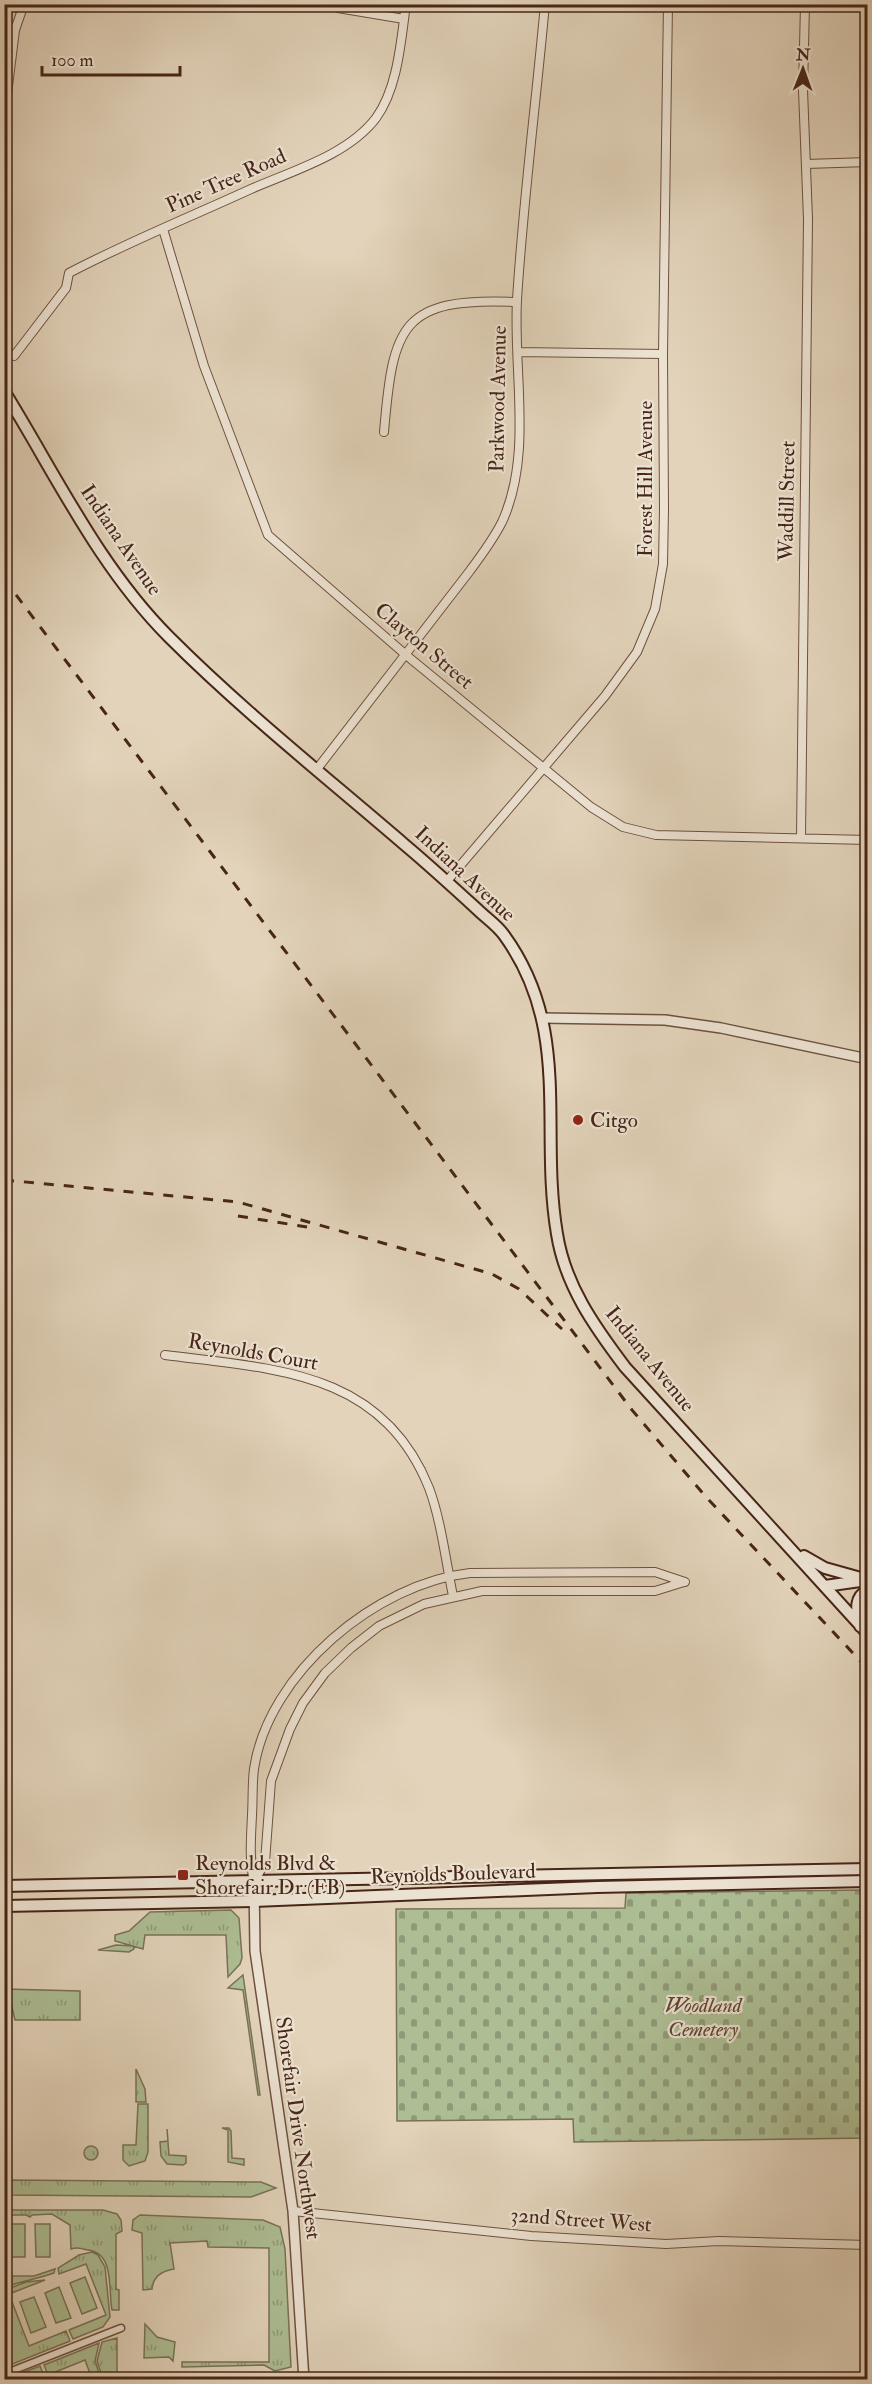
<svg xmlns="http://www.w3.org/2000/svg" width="872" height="2384" font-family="'IM FELL Double Pica',serif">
	<defs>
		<pattern id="grass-tufts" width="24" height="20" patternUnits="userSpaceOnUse" patternTransform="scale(1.5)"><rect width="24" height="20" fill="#adbe94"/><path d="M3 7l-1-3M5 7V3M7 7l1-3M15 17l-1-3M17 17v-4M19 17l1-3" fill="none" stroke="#8f9a78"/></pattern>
		<pattern id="cemetery-stones" width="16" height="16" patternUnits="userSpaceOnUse" patternTransform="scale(1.5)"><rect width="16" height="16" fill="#adbe94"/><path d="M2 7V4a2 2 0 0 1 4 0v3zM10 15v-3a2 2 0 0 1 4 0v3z" fill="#8f9a78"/></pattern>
	</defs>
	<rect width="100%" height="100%" fill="#e2d3ba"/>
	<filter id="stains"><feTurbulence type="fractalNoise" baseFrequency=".00333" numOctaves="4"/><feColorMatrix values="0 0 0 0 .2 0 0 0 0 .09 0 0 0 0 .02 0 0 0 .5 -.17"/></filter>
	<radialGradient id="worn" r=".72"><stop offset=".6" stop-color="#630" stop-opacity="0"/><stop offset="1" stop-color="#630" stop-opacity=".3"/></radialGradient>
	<path fill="url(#grass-tufts)" stroke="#7a7256" stroke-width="1.5" d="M231 1910 239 1918 242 1958 240 1964 228 1977 226 1935H145L143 1949 115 1941V1935L129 1931 150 1912Z
		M116 1945 133 1946 134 1949 129 1952 98 1950Z
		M243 1975 260 2095H258L243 1990 228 1988Z
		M5 1989 80 1991V2020H15L11 2003H5Z
		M136 2069 145 2089 146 2102H136Z
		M138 2104H148V2152L145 2161 129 2166 123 2160V2145H136Z
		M222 2128H229L231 2131 232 2158 244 2159V2165L228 2162V2130Z
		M167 2129 169 2155 186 2156V2163L183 2165 167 2164 161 2156 160 2142 168 2141Z
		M84 2153a7 7 0 1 1 14 0a7 7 0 1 1-14 0Z
		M5 2180 261 2182 276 2188 251 2197 5 2195Z
		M5 2210H103L117 2214 121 2220 122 2231 116 2234V2289L119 2290V2310H112C108 2290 115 2253 88 2250 80 2249 79 2246 71 2249L70 2225 52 2214 32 2215 30 2217 26 2215H7L5 2217Z
		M140 2215 263 2220 280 2227 285 2249 291 2367 275 2371 264 2365 182 2367V2362H269V2248L208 2247 207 2241 170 2243 174 2269C161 2271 153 2277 152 2289L143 2290 142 2233 132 2230 133 2220Z
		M92 2252 98 2255 105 2267 110 2317 103 2327 73 2339 69 2330 106 2315 86 2264 59 2274 58 2268 79 2255Z
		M55 2269 54 2273C38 2279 21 2281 5 2287V2276H34Z
		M45 2280 9 2294 29 2346 66 2331 70 2341 5 2367V2290L26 2282Z
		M145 2324 157 2337 175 2342 173 2361 169 2357 144 2358Z
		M117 2338V2379H103L97 2361 102 2342Z
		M99 2343 95 2361 101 2379H92L85 2360 48 2375 44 2365Z
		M40 2366 44 2376 35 2379H6Z"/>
	<path fill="url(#cemetery-stones)" stroke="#7a7256" stroke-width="1.5" d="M867 1890V2138L574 2142 573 2119 397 2121 396 1909 625 1908 626 1893Z"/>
	<path fill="#adbe94" stroke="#7a7256" stroke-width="1.5" d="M10 2224H25V2257H10Z
		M35 2224H50V2257H36Z
		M85 2277 97 2308 82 2314 70 2283Z
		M59 2287 71 2318 56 2323 45 2293Z
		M34 2297 46 2327 31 2333 20 2302Z"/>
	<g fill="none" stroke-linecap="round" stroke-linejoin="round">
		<g stroke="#6e5140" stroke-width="9">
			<path id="pedestrian" d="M4 2374 121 2328"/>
		</g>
		<g stroke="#6e5140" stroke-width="10">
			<path id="minor" d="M338 8 404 19
				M4 24 15 30
				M4 118 15 30 24 4
				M806 164 868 162
				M163 229 204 366 268 535 406 655 591 807 623 827 656 835 868 840
				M518 352 663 354
				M14 356 66 288 69 273C128 242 190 217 251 189 292 171 348 155 376 118 398 88 401 40 406 4
				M384 432C393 325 401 297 517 302
				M317 769 469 572C481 556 493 540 502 522 533 455 513 372 517 300 523 202 536 103 545 4
				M801 838 808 219 803 90 805 4
				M447 881 605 696 637 652 655 609 663 564 664 509 663 354 668 4
				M165 1355C273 1369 382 1370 429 1488 441 1520 446 1562 453 1596
				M254 1882C249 1859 251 1838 252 1815 253 1800 252 1784 254 1769 268 1673 377 1583 470 1573L655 1572 685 1582
				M254 1882 265 1862 271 1781 290 1729 303 1703 325 1673 351 1648 379 1626 424 1604 482 1591H655L684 1582
				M293 2211 531 2236 666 2244 719 2241 868 2245"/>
		</g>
		<g stroke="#6e5140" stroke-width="12">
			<path id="tertiary" d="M542 1018 665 1020 721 1028 868 1059
				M254 1882 255 1951 293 2211 304 2380"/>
		</g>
		<g stroke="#482617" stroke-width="14">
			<path id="secondary" d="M4 391C56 475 99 567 169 637 243 711 326 777 405 845 430 866 454 888 478 910 486 918 497 925 504 935 573 1030 539 1128 557 1234 565 1285 594 1326 625 1367L868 1634
				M804 1556 825 1568 868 1580
				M825 1586 860 1581
				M860 1626C857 1611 853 1598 868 1590
				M4 1886 868 1869
				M4 1906 253 1901 597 1887 868 1881"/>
		</g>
		<use href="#pedestrian" stroke="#ece2d2" stroke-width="6"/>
		<use href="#minor" stroke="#ece2d2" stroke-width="8"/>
		<use href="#tertiary" stroke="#ece2d2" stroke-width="9"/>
		<use href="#secondary" stroke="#ece2d2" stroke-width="10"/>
		<path stroke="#482617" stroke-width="3" stroke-dasharray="10 10" stroke-linecap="butt" d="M4 579 632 1410 706 1497 868 1669
			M4 1180 238 1202 492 1274 519 1289 562 1329
			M238 1216 307 1227"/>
	</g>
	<g fill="#8f2418" stroke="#ece2d2" stroke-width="2">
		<circle cx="578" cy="1120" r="6"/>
		<rect x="177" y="1869" width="12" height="12" rx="3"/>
	</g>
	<g text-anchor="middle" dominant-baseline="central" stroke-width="4.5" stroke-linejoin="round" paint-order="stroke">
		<g font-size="21" fill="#482617" stroke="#ece2d2">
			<text transform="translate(226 181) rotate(-24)">Pine Tree Road</text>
			<text transform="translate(498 399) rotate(-89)">Parkwood Avenue</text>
			<text transform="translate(645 479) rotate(-90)">Forest Hill Avenue</text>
			<text transform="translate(787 501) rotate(-89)">Waddill Street</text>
			<text transform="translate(121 540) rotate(56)">Indiana Avenue</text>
			<text transform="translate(424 646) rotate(40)">Clayton Street</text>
			<text transform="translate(465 874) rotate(43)">Indiana Avenue</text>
			<text transform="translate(253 1352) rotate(10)">Reynolds Court</text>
			<text transform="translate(650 1359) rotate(51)">Indiana Avenue</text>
			<text transform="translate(453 1874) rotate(-2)">Reynolds Boulevard</text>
			<text transform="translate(298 2128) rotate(82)">Shorefair Drive Northwest</text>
			<text transform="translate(581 2220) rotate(4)">32nd Street West</text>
		</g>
		<g font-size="21" fill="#482617" stroke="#ece2d2" text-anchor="start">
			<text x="590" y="1120">Citgo</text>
			<text x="195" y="1863">Reynolds Blvd &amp;<tspan x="195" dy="24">Shorefair Dr (FB)</tspan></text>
		</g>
		<g font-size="21" font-style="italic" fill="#5c4430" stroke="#ece2d2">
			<text x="703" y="2005">Woodland<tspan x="703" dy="24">Cemetery</tspan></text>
		</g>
	</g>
	<rect width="872" height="2384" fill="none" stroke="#e2d3ba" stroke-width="24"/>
	<rect x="6" y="6" width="860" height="2372" fill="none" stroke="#482617" stroke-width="3"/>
	<rect x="12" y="12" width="848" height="2360" fill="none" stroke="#482617" stroke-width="1.5"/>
	<g transform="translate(803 69) rotate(1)" stroke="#ece2d2" stroke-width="4.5" paint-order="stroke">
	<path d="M0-4.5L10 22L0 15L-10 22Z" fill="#482617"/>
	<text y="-9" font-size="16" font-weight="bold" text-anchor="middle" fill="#482617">N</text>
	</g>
	<path d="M42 66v9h138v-9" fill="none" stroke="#482617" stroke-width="3"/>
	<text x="51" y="66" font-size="18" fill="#482617" stroke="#ece2d2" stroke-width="4.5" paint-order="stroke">100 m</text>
	<rect width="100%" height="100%" filter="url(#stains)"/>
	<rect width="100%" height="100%" fill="url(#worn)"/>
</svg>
